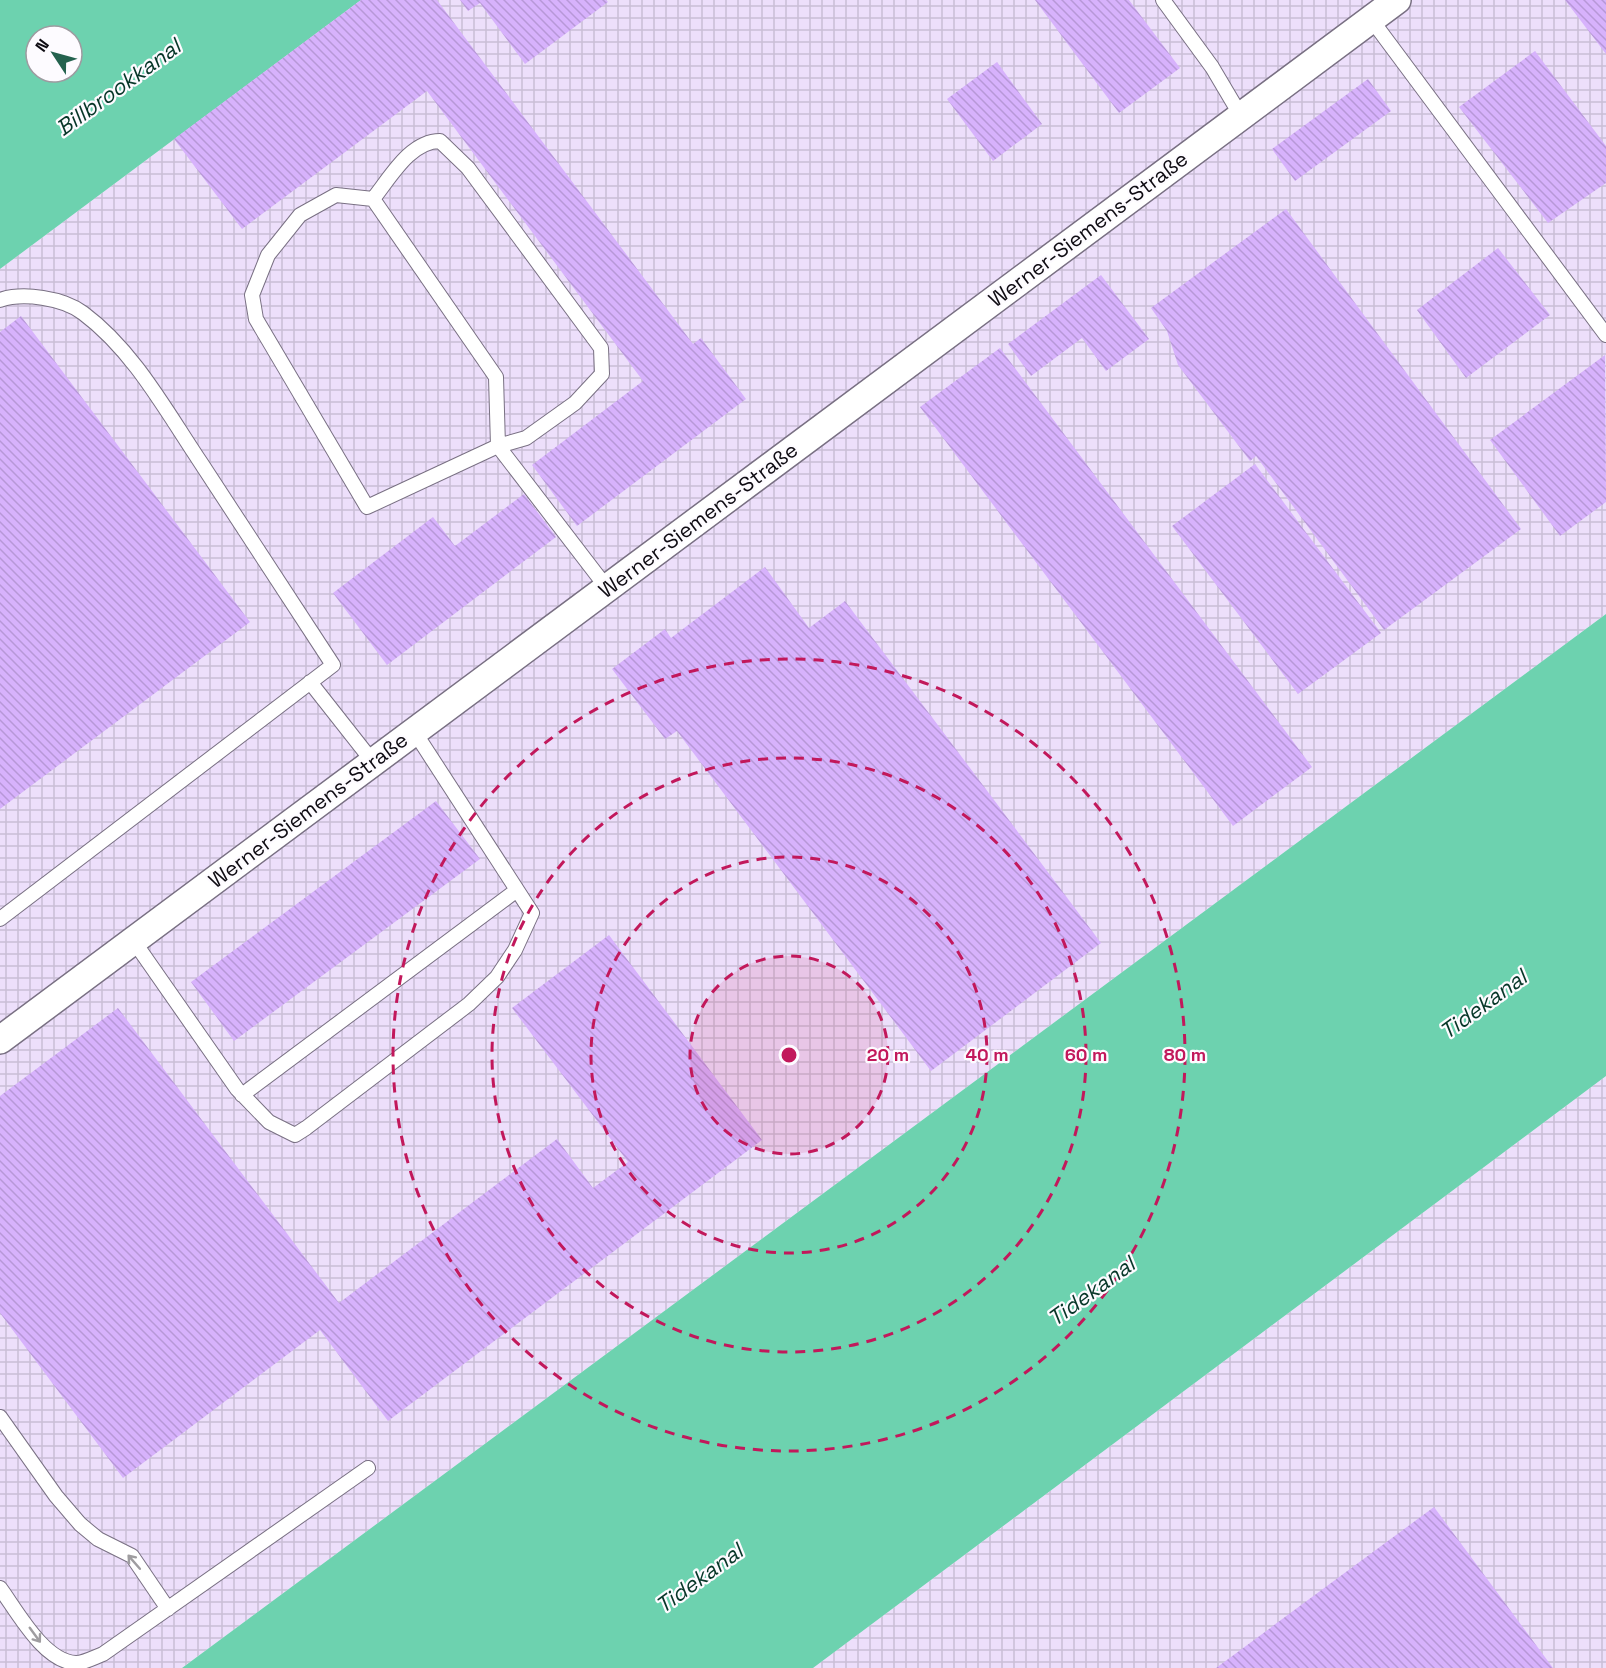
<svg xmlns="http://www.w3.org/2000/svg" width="1606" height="1668" font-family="'Space Grotesk',sans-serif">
	<defs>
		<pattern id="industrial-grid" width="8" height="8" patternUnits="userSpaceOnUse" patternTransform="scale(1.5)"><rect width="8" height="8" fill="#eddffb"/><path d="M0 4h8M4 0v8" fill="none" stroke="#cabed6"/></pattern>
		<pattern id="building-back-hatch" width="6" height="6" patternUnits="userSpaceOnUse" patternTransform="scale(1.5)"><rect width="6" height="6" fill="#d7b2fc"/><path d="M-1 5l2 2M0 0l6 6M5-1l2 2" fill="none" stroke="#b798d7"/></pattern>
	</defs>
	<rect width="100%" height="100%" fill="#f3eafc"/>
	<path fill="url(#industrial-grid)" d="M361 0H1606V614L182 1668H0V269Z
		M1606 1076V1668H813Z"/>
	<path fill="#6dd2af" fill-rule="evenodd" d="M0 0H361L0 269ZM36 36H72V72H36Z
		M1606 614V1076L813 1668H182Z"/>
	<path fill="url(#building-back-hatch)" d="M361 0H437L693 344 701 338 746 399 577 526 532 465 643 381 427 91 242 229 174 139Z
		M460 0H606L608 2 525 64 480 3 468 11Z
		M1035 0H1129L1180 68 1119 113Z
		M1565 0H1606V54Z
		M1535 51 1606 146V183L1548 223 1459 107Z
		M997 62 1042 124 993 161 947 99Z
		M1368 79 1391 111 1295 181 1272 149Z
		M1286 209 1521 529 1384 630 1256 456 1250 461 1178 365 1167 331 1151 308Z
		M1498 248 1550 315 1466 378 1417 310Z
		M1101 275 1149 339 1106 371 1082 338 1031 376 1008 344Z
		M21 316 250 622 0 809V332Z
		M1000 348 1312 767 1233 826 920 407Z
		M1605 355 1606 502 1560 536 1490 440Z
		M1255 464 1381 633 1298 694 1172 526Z
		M524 494 556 537 387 665 333 593 433 517 455 546Z
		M765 567 809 628 845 601 1101 943 931 1071 677 731 665 739 612 669 665 629 671 638Z
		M436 801 480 859 234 1041 191 982Z
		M609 935 762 1140 388 1421 320 1330 123 1478 0 1313V1096L118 1008 339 1303 557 1139 593 1188 628 1162 512 1008Z
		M1434 1507 1553 1668H1216Z"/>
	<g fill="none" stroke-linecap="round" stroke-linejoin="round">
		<g stroke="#797083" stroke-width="16">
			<path id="lane" d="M1163 0 1212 67 1241 116
				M1371 19 1606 335
				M373 199C390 178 410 141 440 141L468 168 601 348 602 374 575 403 526 438 498 446 367 507 256 319 252 295 268 255 300 215 336 195 373 199 496 377 498 446 607 588
				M0 300C23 292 63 298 83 313 134 351 166 411 201 463 245 531 289 598 333 665L0 919
				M310 682 373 762
				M133 940 237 1089 269 1122 295 1135 306 1128 469 1004 497 977 515 950 532 913 414 731
				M242 1095 517 890
				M0 1417 56 1496 80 1524 98 1539 132 1556 168 1609
				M0 1588C17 1611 44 1662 76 1663 84 1663 95 1657 103 1654L368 1468"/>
		</g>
		<g stroke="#797083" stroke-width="30">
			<path id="street" d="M0 1040 1397 0"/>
		</g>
		<use href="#lane" stroke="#fff" stroke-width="14"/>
		<use href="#street" stroke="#fff" stroke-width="27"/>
	</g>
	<defs><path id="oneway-shaft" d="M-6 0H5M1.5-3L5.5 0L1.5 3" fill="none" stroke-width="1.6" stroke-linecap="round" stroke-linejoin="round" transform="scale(1.5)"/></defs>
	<g stroke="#9f9da0">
		<use href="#oneway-shaft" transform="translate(134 1562) rotate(-131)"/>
		<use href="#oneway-shaft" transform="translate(35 1635) rotate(54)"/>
	</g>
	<circle cx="789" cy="1055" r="99" fill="#c2185b" fill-opacity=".12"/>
	<g fill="none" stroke="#c2185b" stroke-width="3" stroke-dasharray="10 8">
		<circle cx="789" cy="1055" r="99"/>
		<circle cx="789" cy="1055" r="198"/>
		<circle cx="789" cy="1055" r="297"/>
		<circle cx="789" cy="1055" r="396"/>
	</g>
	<g text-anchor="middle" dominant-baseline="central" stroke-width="4.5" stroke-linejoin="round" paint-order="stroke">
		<g font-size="21" fill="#0e0b12" stroke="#fdfbff">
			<text transform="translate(1088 229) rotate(-37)">Werner-Siemens-Straße</text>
			<text transform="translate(698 520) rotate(-37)">Werner-Siemens-Straße</text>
			<text transform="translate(308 810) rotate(-37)">Werner-Siemens-Straße</text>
		</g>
		<g font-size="22" font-style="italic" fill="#063628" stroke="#fdfbff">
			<text transform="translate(118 87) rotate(-36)">Billbrookkanal</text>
			<text transform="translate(1483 1004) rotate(-36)">Tidekanal</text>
			<text transform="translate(1091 1291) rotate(-36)">Tidekanal</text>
			<text transform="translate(699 1578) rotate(-36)">Tidekanal</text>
		</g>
	</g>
	<circle cx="789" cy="1055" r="9" fill="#c2185b" stroke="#fdfbff" stroke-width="3"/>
	<g font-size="18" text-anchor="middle" font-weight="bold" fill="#c2185b" stroke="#fdfbff" stroke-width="4.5" stroke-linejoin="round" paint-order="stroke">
		<text x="888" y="1061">20 m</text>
		<text x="987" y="1061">40 m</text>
		<text x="1086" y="1061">60 m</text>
		<text x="1185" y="1061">80 m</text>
	</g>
	<g transform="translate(54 54) rotate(306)"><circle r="28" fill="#fdfbff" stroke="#9d9ba0" stroke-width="1.5"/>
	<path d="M0-4.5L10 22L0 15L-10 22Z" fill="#24624e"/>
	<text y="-9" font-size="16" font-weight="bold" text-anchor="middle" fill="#0e0b12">N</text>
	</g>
</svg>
